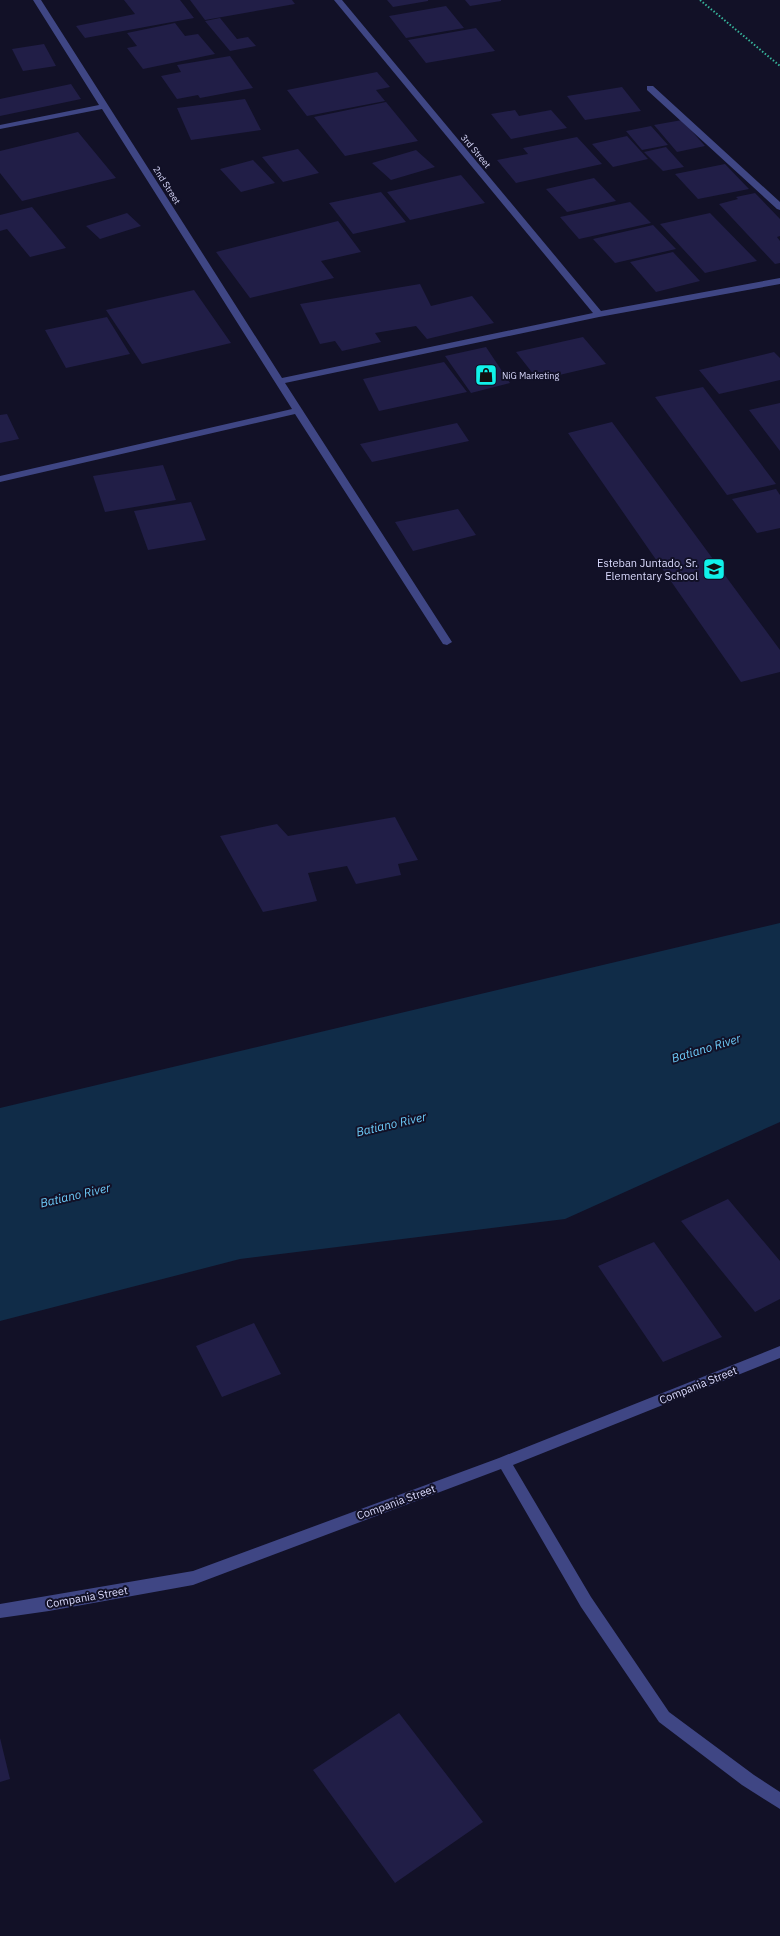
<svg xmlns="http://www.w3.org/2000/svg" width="780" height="1936" font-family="'IBM Plex Sans',sans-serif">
	<rect width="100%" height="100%" fill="#121127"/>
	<path fill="#102c48" d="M780 923V1122L565 1219 240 1259 0 1321V1108Z"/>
	<path fill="#211e47" d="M124 0H180L194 18 85 38 76 26 135 14Z
		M190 0H292L295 4 205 20Z
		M387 0H428V1L393 7Z
		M465 0H501V1L470 6Z
		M446 6 464 28 406 38 389 16Z
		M220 18 237 39 248 37 256 46 230 51 205 21Z
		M175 23 185 36 198 34 215 54 143 69 127 48 137 46 127 33Z
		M476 28 495 51 426 63 408 40Z
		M44 44 56 66 23 71 12 49Z
		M230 56 253 88 200 98 198 95 177 99 161 76 181 72 177 65Z
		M377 72 390 87 376 90 385 101 307 116 287 90Z
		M71 84 81 99 0 116V99Z
		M622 87 641 111 585 120 567 96Z
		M245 99 261 130 191 140 177 108Z
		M386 102 418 141 345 156 314 117Z
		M515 110 519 116 551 110 567 128 511 139 491 114Z
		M682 120 705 146 677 152 654 125Z
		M651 126 668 145 642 150 626 131Z
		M78 132 116 178 22 201 0 173V151Z
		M627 136 648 159 613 167 592 144Z
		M577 137 602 164 516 183 497 160 528 154 523 148Z
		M666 147 684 167 663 171 644 152Z
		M298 149 319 173 283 182 262 157Z
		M416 150 435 167 391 180 372 163Z
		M253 160 275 183 241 192 220 169Z
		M725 164 749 189 698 199 675 174Z
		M461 175 485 203 410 220 387 192Z
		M594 178 616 201 567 212 546 189Z
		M381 192 406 222 353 234 329 203Z
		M755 193 780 219V236L777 237 780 241V263L775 264 719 204 738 199 736 197Z
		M630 202 651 223 579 239 560 217Z
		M32 207 66 248 30 257 7 229 0 231V215Z
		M127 213 141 226 100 239 86 226Z
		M710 213 757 261 705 273 660 224Z
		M338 221 361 252 321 261 334 278 250 298 216 252Z
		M653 225 676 249 615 263 593 239Z
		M673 252 700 281 656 292 630 262Z
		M420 284 431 306 472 296 494 323 427 339 416 326 375 333 381 342 342 351 335 341 320 344 300 304Z
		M194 290 231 343 142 364 106 310Z
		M107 317 130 354 66 368 45 330Z
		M583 337 606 364 538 380 516 352Z
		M486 347 510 383 471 393 445 356Z
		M774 352 780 358V380L719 394 699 370Z
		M444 362 467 392 379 411 363 379Z
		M703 387 776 484 727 495 655 397Z
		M780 403V451L749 410Z
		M7 414 19 439 0 443V415Z
		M612 422 780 650V672L741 682 568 433Z
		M457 423 469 441 372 462 360 444Z
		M163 465 176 500 105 512 93 476Z
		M776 489 780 495V528L757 533 732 499Z
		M191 502 206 540 148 550 134 511Z
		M458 509 476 535 413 551 395 522Z
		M395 817 418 860 398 864 401 875 356 884 347 866 308 873 317 901 263 912 220 836 277 824 288 836Z
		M728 1199 780 1261V1299L755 1312 681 1221Z
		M654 1242 722 1337 663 1362 598 1266Z
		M254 1323 281 1374 222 1397 196 1346Z
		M399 1713 483 1822 395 1883 313 1770Z
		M0 1738 10 1779 0 1782Z"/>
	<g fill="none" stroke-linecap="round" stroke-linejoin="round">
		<path stroke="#37b49b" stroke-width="2" stroke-dasharray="1.5 2" stroke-linecap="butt" d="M700 0 780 66"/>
		<path fill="#3f4684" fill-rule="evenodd" d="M33 0H41L282 378 593 313 334 0H342L601 311 780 278V284L599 317 285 383 452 642 447 645 443 644 295 414 0 482V476L292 409 102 109 0 129V125L99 105Z
			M647 86H653L780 202V210L777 209 647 90Z
			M780 1346V1358L513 1465 591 1597 669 1712 754 1775 780 1792V1809L742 1785 659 1722 581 1607 501 1469 193 1585 49 1611 0 1618V1604L193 1571 499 1458Z"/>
	</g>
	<defs>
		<g id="shop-square" transform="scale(1.15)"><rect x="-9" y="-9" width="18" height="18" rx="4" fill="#10f2ea" stroke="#121127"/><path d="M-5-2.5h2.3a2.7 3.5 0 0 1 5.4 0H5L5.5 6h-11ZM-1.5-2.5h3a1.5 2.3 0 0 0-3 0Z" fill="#111"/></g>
		<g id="school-square" transform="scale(1.15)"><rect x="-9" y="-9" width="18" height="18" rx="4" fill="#10f2ea" stroke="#121127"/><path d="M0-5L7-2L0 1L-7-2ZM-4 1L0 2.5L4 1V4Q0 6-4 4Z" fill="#111"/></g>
	</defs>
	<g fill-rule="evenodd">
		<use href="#shop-square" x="486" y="375"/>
		<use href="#school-square" x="714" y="569"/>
	</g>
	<g text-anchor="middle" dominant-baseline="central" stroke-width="4" stroke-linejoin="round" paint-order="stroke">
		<g font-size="9" fill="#dadafd" stroke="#121127">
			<text transform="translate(476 151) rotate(50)">3rd Street</text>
			<text transform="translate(167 185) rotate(58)">2nd Street</text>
		</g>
		<g font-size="9" fill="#dadafd" stroke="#121127" text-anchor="start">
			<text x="502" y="375">NiG Marketing</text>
		</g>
		<g font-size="11" fill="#dadafd" stroke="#121127" text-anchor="end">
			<text x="698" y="563">Esteban Juntado, Sr.<tspan x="698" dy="13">Elementary School</tspan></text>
		</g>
		<g font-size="11" fill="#dadafd" stroke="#121127">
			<text transform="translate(698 1385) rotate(-22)">Compania Street</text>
			<text transform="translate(396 1502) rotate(-20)">Compania Street</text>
			<text transform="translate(87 1597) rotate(-10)">Compania Street</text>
		</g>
		<g font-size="12" font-style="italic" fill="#6dcaf7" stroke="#121127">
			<text transform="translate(706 1048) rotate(-17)">Batiano River</text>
			<text transform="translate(391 1124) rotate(-13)">Batiano River</text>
			<text transform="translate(75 1195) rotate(-13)">Batiano River</text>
		</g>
	</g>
</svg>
